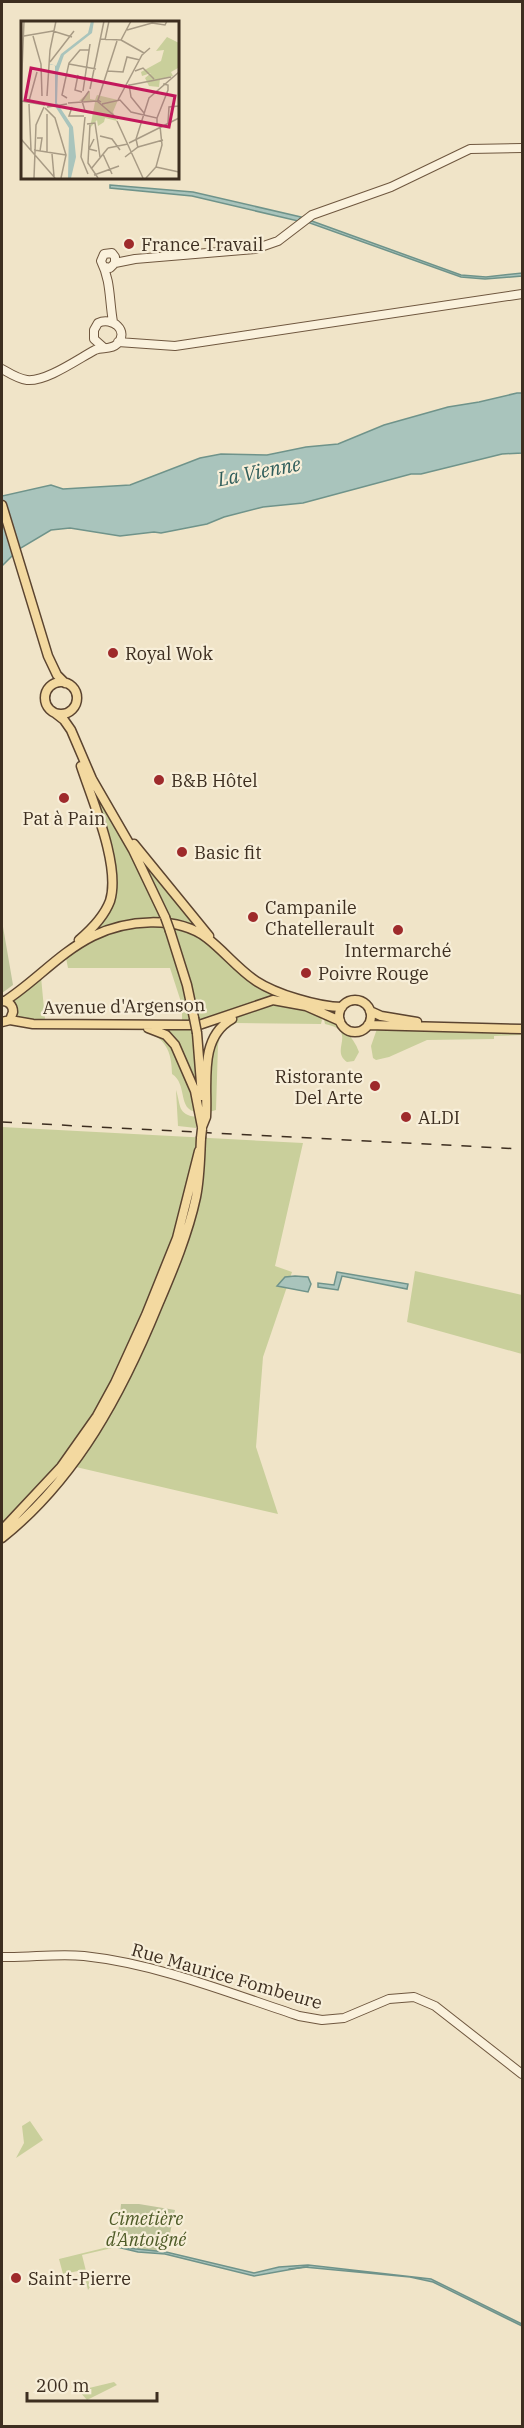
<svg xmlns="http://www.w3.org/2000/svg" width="524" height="2428" font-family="'IBM Plex Serif',serif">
	<rect width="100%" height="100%" fill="#f0e4c8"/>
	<path fill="#c9cf9b" d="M92 786 130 853 163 922 90 936 113 896Z
		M152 872 202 930 172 924 148 874Z
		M157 924 164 925 166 928 181 972 191 1020H182V1005L170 968H68L66 958 41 977 45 1019H28L18 1017 13 1000C22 994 29 986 37 979 72 949 110 922 157 924Z
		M174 927 194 933 283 997C254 995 228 1017 200 1022L198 1020 190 978Z
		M275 1004H286L318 1013 322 1020 321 1024 236 1023 221 1033 218 1045 216 1110 209 1112C213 1051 200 1020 275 1004Z
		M323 1015C339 1024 353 1035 359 1052L354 1061 347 1062C329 1050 359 1031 325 1024Z
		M378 1026 522 1031V1035L494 1036V1039L427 1040 389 1057 376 1060 373 1058 371 1046Z
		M193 1028 199 1103 192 1080 160 1029Z
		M155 1031 168 1038 193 1088 197 1112C177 1110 188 1084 172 1074 172 1052 165 1035 142 1032Z
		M176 1090C181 1105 177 1115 197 1117L196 1128 178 1126Z
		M2 1127 303 1143 275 1266 292 1272 263 1357 256 1447 278 1514 76 1467 35 1494 2 1525Z
		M415 1271 522 1295V1354L407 1322Z
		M30 2121 43 2140 16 2158 24 2143 22 2126Z
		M112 2246V2248L82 2255 90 2287 88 2290 83 2270 63 2274 59 2259Z
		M114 2382 117 2385 87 2400 80 2392 85 2389Z"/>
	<path fill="#bfc49a" d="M2 921 13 985 2 993V920Z
		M121 2204H139L175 2210 166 2252 117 2247Z"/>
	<path fill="#a9c4bc" stroke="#6f938a" stroke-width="1.5" d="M110 185 193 192 301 217 298 221 192 196 110 188Z
		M309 220 461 275 486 277 522 273V276L485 279 461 277 307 222Z
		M517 393H522V453L502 454 421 474H411L303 503 263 507 224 517 207 524 161 533 154 532 120 536 70 528 51 530 19 549 2 566V496L51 485 63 489 130 485 200 458 221 454 267 455 306 447 338 444 384 425 448 407 479 402Z
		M337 1272 408 1284 407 1289 342 1276 338 1290 318 1287V1283L334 1285Z
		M295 1276 308 1277 311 1284 308 1292 277 1286 285 1277Z
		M117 2247 166 2252 254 2273 279 2267 308 2265 431 2279 522 2324V2326L433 2282 410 2277 304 2267 254 2276 165 2254 138 2252Z"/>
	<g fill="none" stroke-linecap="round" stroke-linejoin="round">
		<path stroke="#6f938a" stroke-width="1.5" d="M289 2269 308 2267"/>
		<g stroke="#6f573f" stroke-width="10">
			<path id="secondary" d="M115 263 135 259 255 249 278 241 312 215 391 187 470 149 522 148
				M105 267 110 268 115 263V257L112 253 104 254 101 261C111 281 109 299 113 322
				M118 342 175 346 522 294
				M2 369C9 373 18 379 27 380 46 382 78 359 95 350 102 347 111 350 117 344 130 331 112 316 98 323L94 330V339L103 347
				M2 1957C29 1958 56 1953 84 1956 158 1964 229 1993 299 2016L322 2020 344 2018 389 1999 414 1997 435 2006 522 2074"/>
		</g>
		<g stroke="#5b4430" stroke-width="11">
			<path id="primary" d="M2 505 48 656 57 675 65 683
				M45 698a16 16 0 1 1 32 0a16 16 0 1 1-32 0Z
				M55 713 64 720 71 730 92 779 133 850 165 917
				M134 844 209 936
				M170 931 187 985 194 1018
				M79 940C92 929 104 917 110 901 121 866 92 800 81 766
				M339 1016a16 16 0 1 1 32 0a16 16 0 1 1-32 0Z
				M2 1001C8 1001 13 1005 13 1012L10 1020
				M5 1001C36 981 59 953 93 936 126 920 176 915 207 938 224 951 238 969 256 981 276 994 318 1007 342 1007
				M370 1011 381 1016 417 1022
				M2 1022 10 1020 33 1024 199 1025 273 1000 306 1006 340 1021
				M368 1025 522 1029
				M148 1028 166 1035 175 1045 195 1091 202 1127
				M197 1033 202 1096
				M202 1127 206 1117C208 1084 198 1038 232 1019
				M2 1530 61 1467 97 1416 115 1383 146 1315 177 1238 199 1151
				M2 1538C77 1478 122 1393 158 1305 173 1270 188 1234 196 1197 200 1177 200 1158 201 1138"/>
		</g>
		<use href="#secondary" stroke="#faf1dc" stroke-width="8"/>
		<use href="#primary" stroke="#f3d9a0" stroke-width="8"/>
		<path stroke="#3d2e20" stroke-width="1.5" stroke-dasharray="10 10" stroke-linecap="butt" d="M2 1122 522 1149"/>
		<g stroke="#5b4430" stroke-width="11" stroke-linecap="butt">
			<path id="primary-bridge" d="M165 917 170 931
				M194 1018 197 1033
				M201 1138 202 1129"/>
		</g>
		<use href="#primary-bridge" stroke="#f3d9a0" stroke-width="8"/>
	</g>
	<g fill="#9e2a2b" stroke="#f7eed8" stroke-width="2">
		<circle cx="129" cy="244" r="6"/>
		<circle cx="113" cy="653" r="6"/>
		<circle cx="159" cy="780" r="6"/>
		<circle cx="64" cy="798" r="6"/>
		<circle cx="182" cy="852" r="6"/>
		<circle cx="253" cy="917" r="6"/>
		<circle cx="398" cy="930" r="6"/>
		<circle cx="306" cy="973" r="6"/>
		<circle cx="375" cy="1086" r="6"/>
		<circle cx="406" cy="1117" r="6"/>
		<circle cx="16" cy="2278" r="6"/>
	</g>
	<g text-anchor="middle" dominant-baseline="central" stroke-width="4.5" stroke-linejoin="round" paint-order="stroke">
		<g font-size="18" fill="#3d2e20" stroke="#f7eed8" text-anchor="start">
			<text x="141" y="244">France Travail</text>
			<text x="125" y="653">Royal Wok</text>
			<text x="171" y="780">B&amp;B Hôtel</text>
			<text x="64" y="818" text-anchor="middle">Pat à Pain</text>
			<text x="194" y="852">Basic fit</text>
			<text x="265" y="907">Campanile<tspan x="265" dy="21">Chatellerault</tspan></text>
			<text x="398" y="950" text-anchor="middle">Intermarché</text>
			<text x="318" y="973">Poivre Rouge</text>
			<text x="363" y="1076" text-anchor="end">Ristorante<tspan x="363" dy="21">Del Arte</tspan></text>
			<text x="418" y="1117">ALDI</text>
			<text x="28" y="2278">Saint-Pierre</text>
		</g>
		<g font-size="18" fill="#3d2e20" stroke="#f7eed8">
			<text transform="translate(124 1006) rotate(-1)">Avenue d'Argenson</text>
			<text transform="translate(227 1976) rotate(16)">Rue Maurice Fombeure</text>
		</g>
		<g font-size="18" font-style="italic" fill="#4d5a26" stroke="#f7eed8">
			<text x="146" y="2218">Cimetière<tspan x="146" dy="21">d'Antoigné</tspan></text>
		</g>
		<g font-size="20" font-style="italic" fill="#2f5d5a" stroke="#f7eed8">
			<text transform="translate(259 471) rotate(-11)">La Vienne</text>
		</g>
	</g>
	<g transform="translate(21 21)">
		<rect width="158" height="158" fill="#f0e4c8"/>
		<path d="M146 16 158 22 157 47 150 51 152 55 139 58 138 66 128 65 124 57 130 52 121 55 120 51 140 40 143 29 135 30ZM69 70V78L74 79 76 74 97 79 92 91 96 100 84 97 83 101 77 105 76 99 69 107 74 81 58 80Z" fill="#c9cf9b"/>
		<path d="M70 0H73L71 12 43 34 37 51 36 82 52 106 55 136 50 157H47L48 107 34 85V45L33 44H30L28 43 33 44 35 45 40 33 67 12Z" fill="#a9c4bc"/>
		<path fill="none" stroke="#a89b85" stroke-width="1.5" d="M106 9 131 2 144 4 146 0M3 15 32 10 51 16M12 15 20 43 21 75M79 18 100 19 110 0M84 19 88 0M100 19 123 32M29 41 53 10M48 43 75 48M86 50 102 51 106 36 119 39M114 50 122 47 133 58M57 54 54 69 61 71M108 63 110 76 123 92M109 64 150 56M69 68 83 0M62 70 69 23M0 74 3 0M26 75 29 29 35 0M46 77 41 74 48 42 59 29H68M97 79 121 34 129 27M0 80 24 84M8 80 16 51M80 81 77 79 96 20M47 82 76 80 97 98M8 83 10 129M81 83 99 79 110 91 136 97V105M26 86 46 83M51 86 48 95H63M24 87 34 97 45 134 40 157M64 90 61 80 68 70M136 97 147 69V64L142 63M96 100 122 157M147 102 148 86 158 85M66 103 74 102 79 136M69 103 67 142 77 157M79 115 91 118 99 129M16 117H21L19 130M0 118 34 157M73 118 68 128 76 130M108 122 158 97M87 127 107 123M117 127 115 118 128 77 158 51M13 129 45 134M26 132V93M31 133 33 155M82 133 91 153M60 136 64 96M60 136 67 153M104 136 117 126 142 119M135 146 158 151M70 148 87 127M73 154 98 145M13 157 15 104 23 86M125 157 135 146 141 124 139 105"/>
		<path fill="#c2185b" fill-opacity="0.15" stroke="#c2185b" stroke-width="3" d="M10 47 154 75 148 106 4 79Z"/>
		<rect width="158" height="158" fill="none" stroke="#3d2e20" stroke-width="3"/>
	</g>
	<rect width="524" height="2428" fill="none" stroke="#3d2e20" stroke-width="6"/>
	<path d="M27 2392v9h130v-9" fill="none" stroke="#3d2e20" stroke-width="3"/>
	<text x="36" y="2392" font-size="18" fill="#3d2e20" stroke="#f7eed8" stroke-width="4.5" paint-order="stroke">200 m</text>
</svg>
